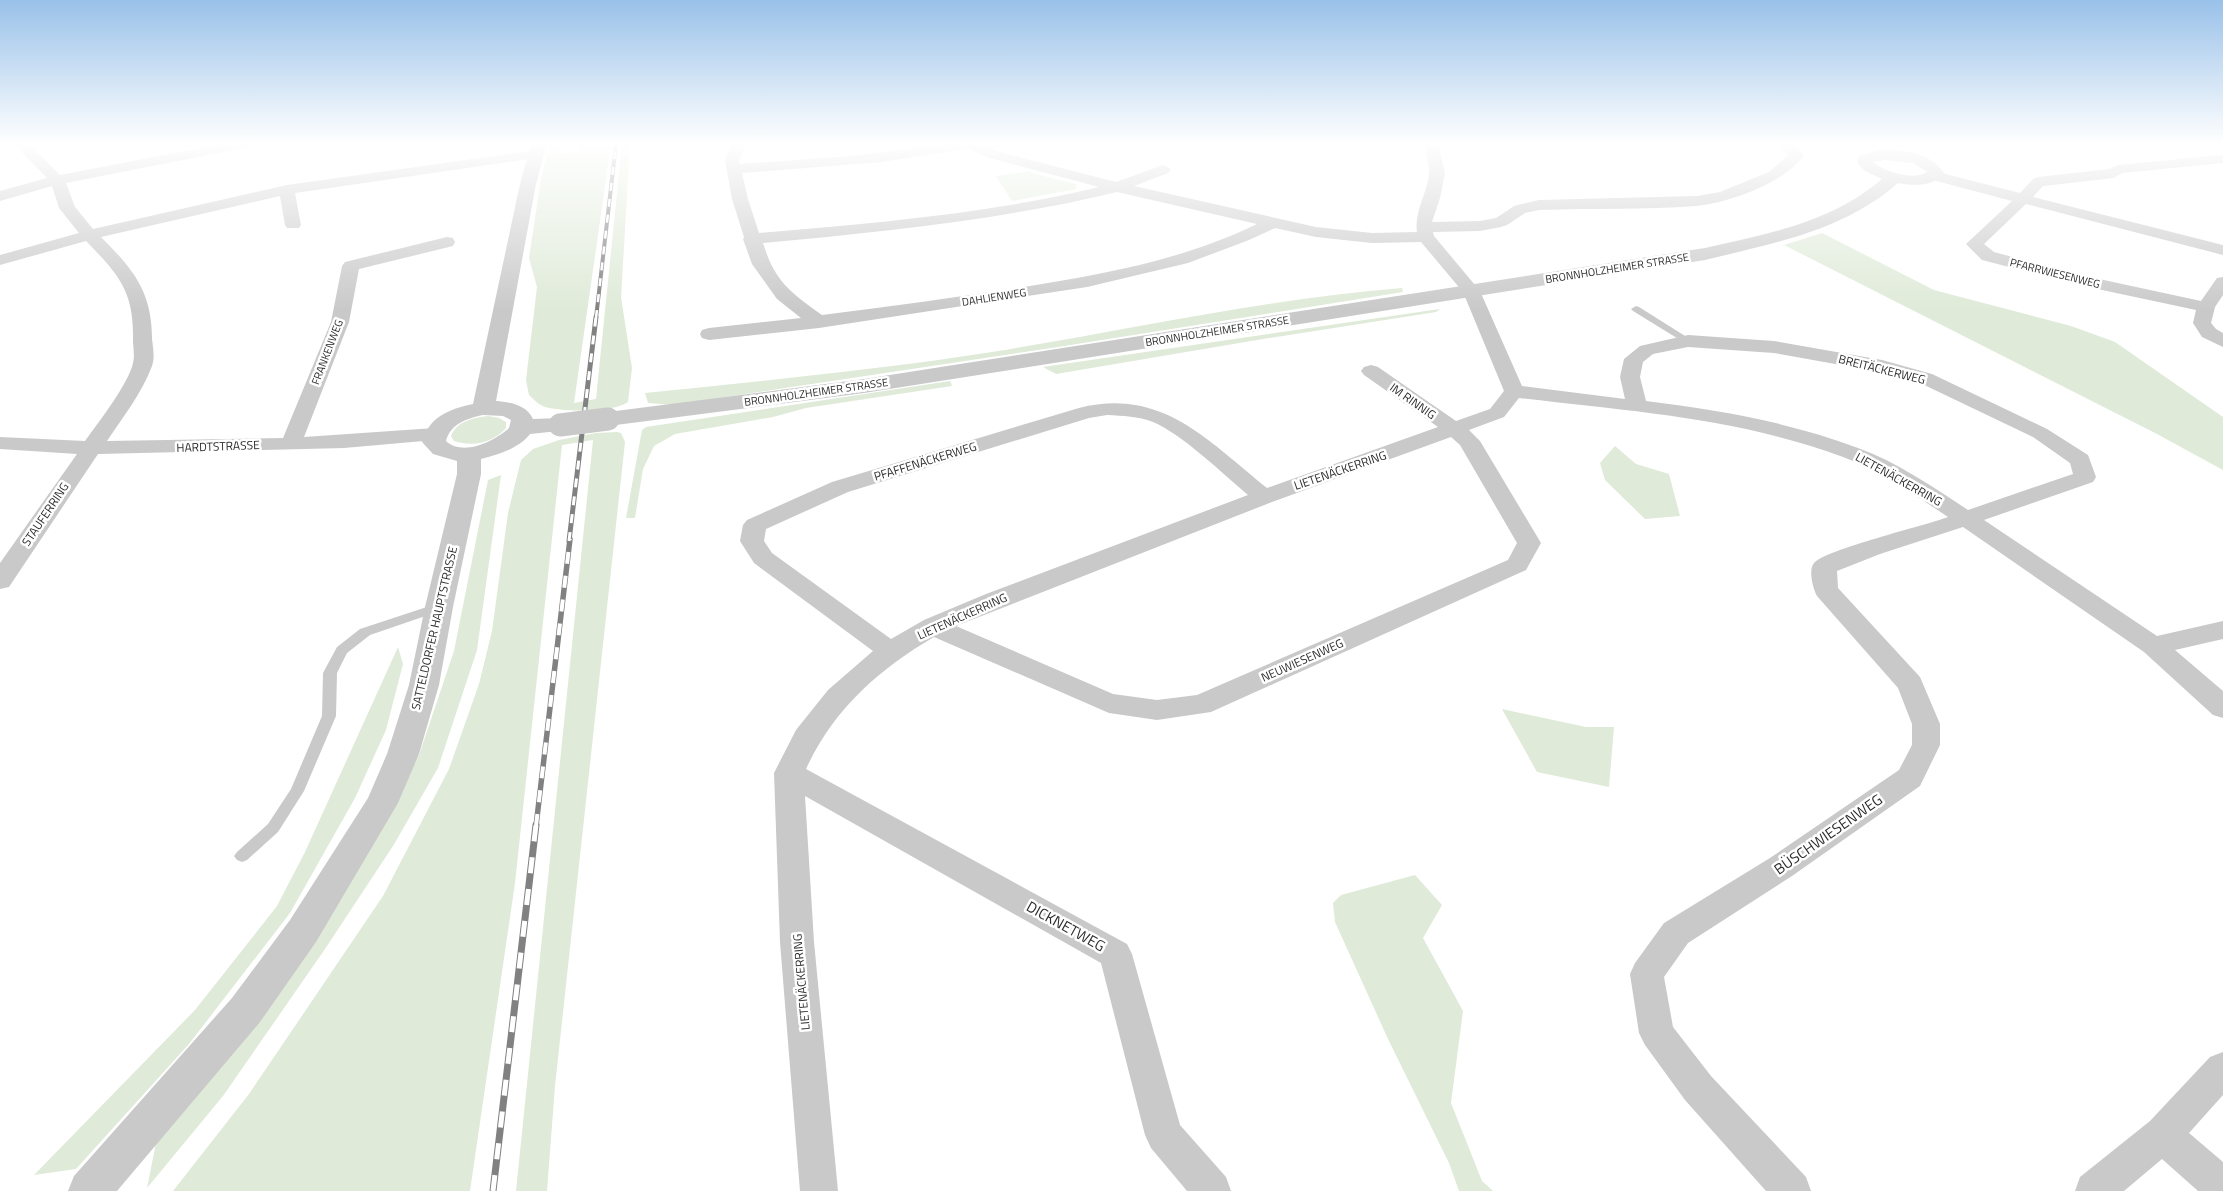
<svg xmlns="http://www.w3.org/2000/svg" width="2223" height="1191" font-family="'Titillium Web',sans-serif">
	<rect width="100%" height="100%" fill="#fff"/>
	<path fill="#dfead8" d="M550 144H561L560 154 579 152V144H611L574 403 596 399 622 144H630L621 297 632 368 628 402C612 413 564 412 545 407 539 405 533 399 529 395L526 380 537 287 529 258 541 179Z
		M1031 171V173L1076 184V189L1012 201 996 176Z
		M1822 233 1934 290 2071 326 2115 342 2223 417V470L2157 434 1784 245Z
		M1402 288 1403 292 1058 347 673 405 648 403 645 393C760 381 877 370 992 352 1128 330 1263 299 1402 288Z
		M1440 309 1436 312 1263 339 1056 374 1043 367Z
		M950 381 952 386 806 408 773 417 675 434 654 446 643 469 635 518H626L642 430 646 427Z
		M488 416 499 418 506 422V428C493 443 473 447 454 441L451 436C457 421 473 418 488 416Z
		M617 432 621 433 625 442 555 1086 547 1191H516L593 440 562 445 515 883 470 1191H173L249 1094 383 896 449 769 479 684 492 631 508 513 521 460 533 449 559 440 596 433Z
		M1615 446 1636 464 1669 474 1680 516 1645 519 1605 480 1600 463Z
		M501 475 477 650 438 768 393 846 325 949 223 1096 147 1188 156 1143 387 818 419 755 454 651 488 480Z
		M398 647 403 664 386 730 355 798 290 913 189 1044 76 1169 34 1175 195 1010 277 906 305 852Z
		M1502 709 1586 727H1614L1609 787 1537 772Z
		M1415 875 1442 905 1423 938 1463 1011 1451 1103 1482 1181 1493 1191H1459L1449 1163 1388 1039 1335 922 1333 903 1341 895Z"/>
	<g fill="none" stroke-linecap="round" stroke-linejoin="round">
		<path fill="#c9c9c9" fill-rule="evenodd" d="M1636 306 1639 307 1693 341 1688 344 1685 343 1633 311 1631 309Z
			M439 603 443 604 445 607 443 610 370 635 347 653 337 673 336 716 304 791 278 832 247 860 242 862 237 860 234 856 237 852 268 824 291 789 322 716 323 673 337 647 360 629Z"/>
		<path fill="#c9c9c9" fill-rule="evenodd" d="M14 144H29L60 175 221 144H251L244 148 66 183 75 207 93 229 287 185 536 150 541 151 543 154 541 157 536 158 295 193 301 225 299 228H287L285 225 280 196 101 237C133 269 152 291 152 339 153 347 155 358 152 366 142 393 123 417 107 441L283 438 331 322 342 266 345 262 447 237 453 238 455 242 453 246 359 269 349 322 304 437 435 428 442 430 446 434 442 438 435 440 344 448 98 454 9 587 0 589V563L77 454 0 449V437L85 441C98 423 129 383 133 363 135 356 133 347 133 340 134 291 119 275 86 241L0 265V255L79 233 59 208 52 186 0 201V191L47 178Z
			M732 144H746L739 160 740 164 851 156 948 144H980L1000 152 1116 182 1163 165 1168 167 1171 170 1168 173 1134 186 1316 227 1372 233 1417 232C1414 212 1426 196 1429 175 1430 166 1426 154 1424 144H1438L1445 173 1440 198 1432 222 1480 221 1496 218 1514 206 1539 200 1697 196 1720 192 1769 172 1788 155 1778 144H1794L1804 155C1785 183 1729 203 1696 206 1644 210 1591 208 1539 210L1525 213 1507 225 1501 227 1480 231 1433 232 1434 236 1480 291 1522 386 1625 399 1620 377 1624 359 1640 346 1688 335 1774 341 1882 360 1932 374 2047 429 2088 455 2096 477 2093 482 1984 520 2157 636 2223 621V639L2175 650 2223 691V718L2213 715 2144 652 1963 527 1880 554 1837 571 1838 588 1920 677 1940 724V745L1920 786 1792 876 1688 943 1664 977 1673 1027 1711 1076 1806 1177 1811 1191H1766L1685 1100 1645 1045 1639 1033 1630 974 1635 963 1664 923 1770 858 1899 770 1912 745V724L1898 688 1817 596C1813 589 1808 570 1814 563 1827 549 1924 526 1948 517 1915 495 1880 471 1843 457 1739 418 1628 411 1519 398L1504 417 1469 430 1480 441 1541 543 1526 570 1211 712 1157 720 1109 713 934 637C879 669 833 710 806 769L1127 944 1132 954 1180 1125 1226 1177 1231 1191H1187L1151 1148 1145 1135 1101 963 805 796 814 942 838 1191H800L780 942 774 773 796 730 828 690 873 651 754 563 740 541 743 525 747 520 832 482 1079 408C1162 387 1208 441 1267 488L1438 427 1364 375 1361 371 1364 367 1371 365 1378 367 1456 421 1490 409 1504 391 1463 292 1421 242 1372 243 1316 237 1275 228 1249 240 1188 263 1087 287 819 328 709 340 702 338 700 334 702 330 709 328 801 318 777 299 752 264 743 239 744 237 732 199 725 160ZM968 149 990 158 1099 187C988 214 873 223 759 233L748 199 742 173 881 162ZM1117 192 1257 224C1181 261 1099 275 1017 288 952 298 887 307 822 315 790 292 775 282 763 243 882 232 1001 220 1117 192ZM1688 347 1774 353 1880 372 1918 382 2033 437 2070 463 2073 474 1968 510C1933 487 1897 462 1858 448 1789 422 1719 410 1646 401L1640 377 1643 362 1653 354ZM1107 415C1123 416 1138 416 1153 422 1182 434 1223 474 1248 495L986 594 924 620 891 639 772 553 764 541 766 529 848 492 1089 418ZM1451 437 1460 445 1517 543 1508 560 1197 695 1157 700 1113 694 956 626 1272 502Z
			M2223 155V163L2122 173 2114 178 2043 186 2033 197 2223 245V255L2026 204 1984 244 1994 252 2076 274 2201 301 2217 278 2223 277V295L2215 307 2211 323 2216 329 2223 333V347L2202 337 2193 323 2196 310 2074 284 1982 260 1966 244 2012 201 1929 179 1926 176 1929 173 1934 171 2020 193 2033 179 2038 177 2109 169 2118 165Z
			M2223 1052V1095L2189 1133 2223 1162V1191H2198L2162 1159 2124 1191H2075L2080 1177 2150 1121 2210 1057Z"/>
		<path fill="#c9c9c9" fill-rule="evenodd" d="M531 144H547L536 184 496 401C510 402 527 405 533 419L560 418 568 420 572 425 568 430 530 434C518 449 499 454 481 459V474L453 607 439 685 419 754 398 803 316 942 260 1022 117 1191H68L74 1176 232 998 290 920 368 798 387 754 409 685 425 607 457 474V461L433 454 422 442C429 417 449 409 473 404L520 184ZM483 415 503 416 511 420 509 428C495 441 463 457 446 441 450 424 468 418 483 415Z
			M1878 150C1902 149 1930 152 1944 173 1934 187 1913 186 1898 183 1843 231 1774 243 1705 260L864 393 608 426 600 424 597 419 600 414 608 412 864 379 1705 248C1768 234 1832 222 1882 179L1865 171 1857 163 1859 156ZM1885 160 1913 163 1927 172C1913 181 1885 172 1873 162Z"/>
		<g stroke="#818181" stroke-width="4">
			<path id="rail-far3" d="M596 318 616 144"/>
		</g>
		<g stroke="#818181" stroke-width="5">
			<path id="rail-far2" d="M569 541 596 317"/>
		</g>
		<g stroke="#818181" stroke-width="5.5">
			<path id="rail-far1" d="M536 826 570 539"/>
		</g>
		<g stroke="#818181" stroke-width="7">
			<path id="rail" d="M493 1191 536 825"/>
		</g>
		<use href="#rail-far3" stroke="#fff" stroke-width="2.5" stroke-dasharray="8" stroke-linecap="butt"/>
		<use href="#rail-far2" stroke="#fff" stroke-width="3" stroke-dasharray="9" stroke-linecap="butt"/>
		<use href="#rail-far1" stroke="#fff" stroke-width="4" stroke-dasharray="12" stroke-linecap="butt"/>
		<use href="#rail" stroke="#fff" stroke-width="5" stroke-dasharray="16" stroke-linecap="butt"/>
		<path stroke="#c9c9c9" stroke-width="23" d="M560 425 608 419"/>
	</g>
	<linearGradient id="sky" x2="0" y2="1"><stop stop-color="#99c1e9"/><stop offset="0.46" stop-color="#fff"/><stop offset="1" stop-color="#fff" stop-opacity="0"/></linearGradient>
	<rect width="2223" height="311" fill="url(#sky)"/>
	<g text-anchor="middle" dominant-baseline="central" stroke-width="5" stroke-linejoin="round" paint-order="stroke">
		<g font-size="11" fill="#2c2c2c" stroke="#fff">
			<text transform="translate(1617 268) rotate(-9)">BRONNHOLZHEIMER STRASSE</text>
			<text transform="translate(2055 273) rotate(14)">PFARRWIESENWEG</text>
			<text transform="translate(994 297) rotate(-9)">DAHLIENWEG</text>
			<text transform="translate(1217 331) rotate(-9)">BRONNHOLZHEIMER STRASSE</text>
			<text transform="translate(327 352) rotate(-69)">FRANKENWEG</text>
			<text transform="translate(816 392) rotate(-8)">BRONNHOLZHEIMER STRASSE</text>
		</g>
		<g font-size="12" fill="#2c2c2c" stroke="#fff">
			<text transform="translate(1882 369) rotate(14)">BREITÄCKERWEG</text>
			<text transform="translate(1413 401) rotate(35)">IM RINNIG</text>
			<text transform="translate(218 446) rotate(-2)">HARDTSTRASSE</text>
			<text transform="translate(925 461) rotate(-17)">PFAFFENÄCKERWEG</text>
			<text transform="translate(1340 470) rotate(-19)">LIETENÄCKERRING</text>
			<text transform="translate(1899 479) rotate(29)">LIETENÄCKERRING</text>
			<text transform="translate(45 514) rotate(-56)">STAUFERRING</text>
			<text transform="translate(962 616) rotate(-24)">LIETENÄCKERRING</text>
			<text transform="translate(434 628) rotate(-77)">SATTELDORFER HAUPTSTRASSE</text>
			<text transform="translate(1302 660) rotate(-24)">NEUWIESENWEG</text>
			<text transform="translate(801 982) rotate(-95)">LIETENÄCKERRING</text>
		</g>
		<g font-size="15" fill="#2c2c2c" stroke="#fff">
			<text transform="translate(1828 834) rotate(-35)">BÜSCHWIESENWEG</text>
			<text transform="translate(1066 926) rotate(29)">DICKNETWEG</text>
		</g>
	</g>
</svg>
